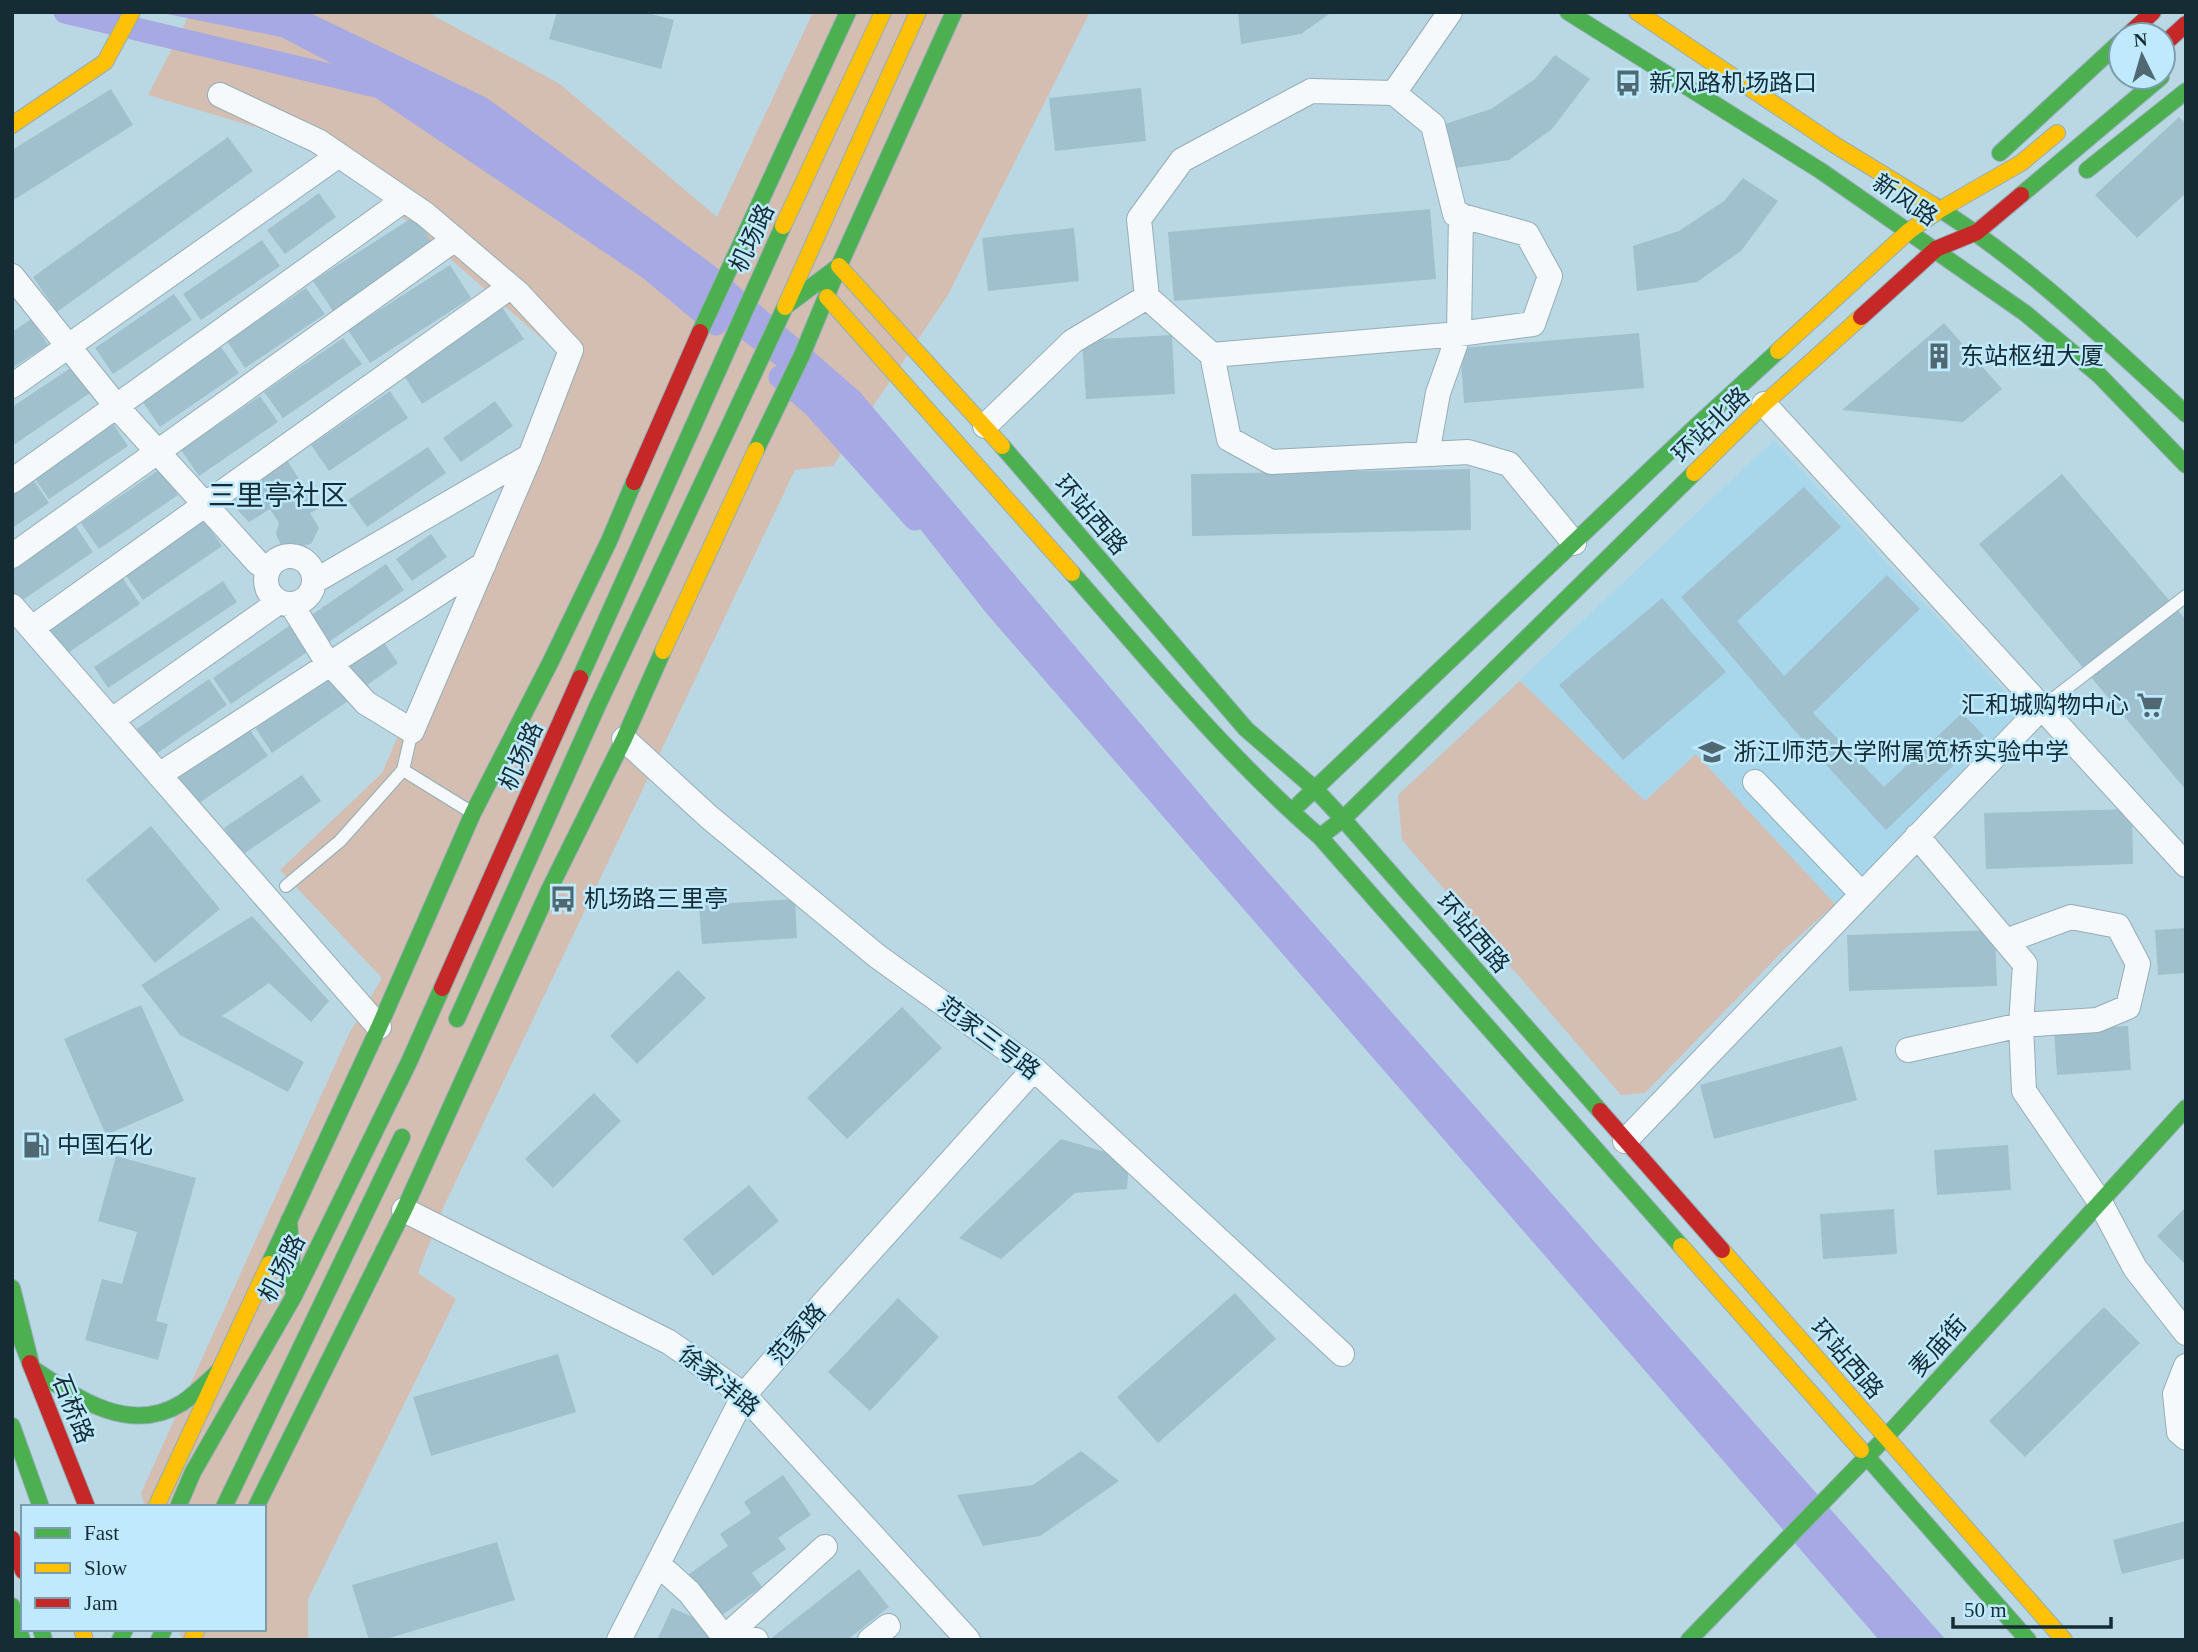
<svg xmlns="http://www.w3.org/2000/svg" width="2198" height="1652" font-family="'Times New Roman','Noto Sans SC',serif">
	<rect width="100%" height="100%" fill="#bad8e4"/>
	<path fill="#a8d7ec" d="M1774 440 2021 709 1835 904 1784 950 1645 1093 1621 1095 1402 840 1398 795Z"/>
	<path fill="#d4beb1" d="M191 12H427L560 84 717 217 813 12H1090L948 295 833 466 795 470 444 1206 418 1273 456 1299 308 1599V1640H182L179 1629H264V1507H145L141 1493 349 1034 382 978 280 870 382 773 562 356 380 198 289 137 148 95Z
		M1520 681 1645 801 1696 754 1835 904 1784 950 1645 1093 1621 1095 1402 840 1398 795Z"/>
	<path fill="#a6a9e3" d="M157 12H308L487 98 716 267 860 392 1222 820 1946 1640H1879L987 614 813 393 467 134 281 37Z"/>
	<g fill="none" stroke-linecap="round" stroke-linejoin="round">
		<path stroke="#a6a9e3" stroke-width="23" d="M65 12 380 87 650 269 716 324
			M780 377 814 406 915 519"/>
	</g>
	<path fill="#a0c0cd" d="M557 12H644L674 20 661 69 549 39Z
		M1238 12H1332L1301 34 1241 44Z
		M1555 55 1590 79 1552 129 1509 160 1449 169 1445 124 1491 109 1535 79Z
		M1141 88 1146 141 1055 151 1049 98Z
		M111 89 133 125 12 201V150Z
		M2179 117 2186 123V193L2137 238 2095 195Z
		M228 137 253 171 57 312 33 277Z
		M1743 178 1778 201 1741 251 1697 282 1637 291 1633 246 1679 231 1724 201Z
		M319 193 336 217 285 254 267 230Z
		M1430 209 1436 279 1174 301 1168 232Z
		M415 216 436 249 335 314 313 281Z
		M1074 228 1079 281 988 291 982 238Z
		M262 240 280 266 201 320 183 294Z
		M450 265 471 298 370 363 348 330Z
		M306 288 325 314 245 368 227 341Z
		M174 294 192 320 113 374 95 348Z
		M502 307 524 339 422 404 401 371Z
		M31 319 48 345 12 368V332Z
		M1944 323 2002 389 1963 422 1842 410Z
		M1639 333 1644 388 1464 403 1460 348Z
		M1172 335 1175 394 1086 399 1082 340Z
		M343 338 362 364 283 418 264 392Z
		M221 347 239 373 160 427 142 401Z
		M72 367 90 393 12 446V407Z
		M390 391 408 418 329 471 311 445Z
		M260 396 278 422 199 476 181 450Z
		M495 401 513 426 461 462 443 438Z
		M110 419 128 446 49 499 31 473Z
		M428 447 446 473 367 527 348 500Z
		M287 460 318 509 310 513 319 528 311 544 295 547 281 545 276 534 279 523 270 509 249 522 228 500Z
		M160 469 178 495 99 549 81 523Z
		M1470 469 1471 530 1192 536 1191 474Z
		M2062 474 2186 620V790L1979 544Z
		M31 476 49 503 12 528V489Z
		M1804 487 1841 527 1737 621 1784 676 1887 575 1920 609 1813 713 1884 787 1962 713 1984 736 1886 830 1794 730 1681 597Z
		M204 520 222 546 143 600 125 574Z
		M75 525 93 552 14 606 12 568Z
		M431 534 447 557 412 581 396 559Z
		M386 564 404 590 326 644 307 618Z
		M122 577 140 604 62 657 43 631Z
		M223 581 237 602 108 688 94 667Z
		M1662 598 1726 672 1623 760 1559 685Z
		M292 624 310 650 231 704 213 678Z
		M382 640 398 663 363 688 347 664Z
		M333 672 351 699 272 753 254 726Z
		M209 679 227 705 149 759 131 733Z
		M250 730 268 756 189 810 171 783Z
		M302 775 321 801 242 855 224 828Z
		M2132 809 2133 864 1986 869 1984 813Z
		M151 826 220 909 155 963 86 880Z
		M795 899 797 938 702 944 699 905Z
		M252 916 329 1001 311 1022 269 983 222 1016 304 1062 288 1092 180 1035 141 985Z
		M2186 928V973L2158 975 2155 930Z
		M1995 930 1997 986 1849 991 1847 935Z
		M678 970 706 998 637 1064 610 1036Z
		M141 1005 184 1101 106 1135 64 1039Z
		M902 1007 942 1048 847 1139 807 1098Z
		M2128 1026 2131 1070 2057 1075 2054 1030Z
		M1842 1046 1857 1100 1714 1139 1700 1085Z
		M594 1093 621 1121 553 1188 525 1159Z
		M1061 1139 1129 1159 1127 1189 1075 1193 1001 1259 959 1238Z
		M2008 1145 2011 1190 1937 1195 1934 1150Z
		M116 1156 196 1178 156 1321 168 1324 158 1360 85 1340 102 1279 122 1284 137 1232 98 1221Z
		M749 1185 779 1221 713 1276 683 1239Z
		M2186 1207V1265L2157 1236Z
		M1894 1209 1897 1254 1823 1259 1820 1214Z
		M1235 1293 1276 1339 1158 1443 1117 1397Z
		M898 1298 939 1337 870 1411 828 1372Z
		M2104 1307 2140 1343 2025 1457 1989 1421Z
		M558 1354 576 1412 431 1456 413 1397Z
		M1081 1451 1119 1481 1040 1536 983 1546 957 1495 1033 1485Z
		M783 1475 811 1515 778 1538 786 1549 752 1573 762 1587 719 1617 689 1574 728 1546 720 1534 751 1513 744 1502Z
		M2186 1521V1558L2122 1574 2113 1540Z
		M497 1542 515 1600 383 1640H369L352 1585Z
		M859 1569 889 1607 847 1640H769Z
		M672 1608 713 1626 707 1640H657Z"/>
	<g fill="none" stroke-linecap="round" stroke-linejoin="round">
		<g stroke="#95adb6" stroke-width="14">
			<path id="lane" d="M2041 708 2186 596
				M403 770 471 812
				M286 886 340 841 403 770 412 731"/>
		</g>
		<g stroke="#95adb6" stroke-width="26">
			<path id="street" d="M1394 93 1450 12
				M220 95 318 141 425 214 518 293 571 350 530 456 412 731 366 703 324 657 291 604
				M12 276 117 407 258 563 268 569
				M1212 355 1459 334 1533 324 1550 276 1527 234 1455 214 1433 125 1394 93 1311 91 1182 160 1139 219 1147 297 1212 355 1229 439 1271 462 1468 452 1509 464 1574 543
				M12 386 339 155
				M1764 404 2186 865
				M985 426 1073 341 1147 297
				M1427 454 1438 393 1459 334 1461 215
				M12 481 404 200
				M266 580a24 24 0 1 1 48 0a24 24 0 1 1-48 0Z
				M12 556 455 239
				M315 581 530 456
				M12 606 379 1027
				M32 628 510 287
				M112 720 279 602
				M624 739 709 817 877 956 1034 1069 1342 1354
				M159 775 484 564
				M1755 782 1862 894
				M1917 836 2025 964 2021 1025 2024 1091 2100 1202 2135 1268 2186 1333
				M1908 1050 2021 1025 2097 1020 2128 1007 2138 964 2118 926 2071 917 2006 941
				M1625 1141 2041 708
				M404 1210 669 1342 744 1395 968 1640
				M2186 1366 2175 1394 2179 1432 2186 1438
				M659 1565 689 1592 724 1637 756 1640
				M619 1640 744 1395 827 1299 1034 1069
				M722 1640 825 1547
				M870 1640 888 1626"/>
		</g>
		<g stroke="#95adb6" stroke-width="18">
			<path id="fast" d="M1568 12 1821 171 2025 313 2099 375 2186 465
				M2000 153 2121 41
				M2087 170 2186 91
				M2021 195 2161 77
				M1933 205C2027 263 2105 340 2186 414
				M786 306 839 266
				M700 332 848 12
				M1002 446 1246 729 1315 789 1343 819 1600 1111
				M756 450 802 355 839 266 954 12
				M1072 573C1151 663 1229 758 1320 837L1681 1246
				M580 678 783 226
				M1299 804 1691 431 1778 351
				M1326 832 1343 819 1694 473
				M457 1019 597 707 785 307
				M289 1220 294 1295
				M269 1264 379 1027 473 813 551 661 609 541 634 482
				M12 1288 32 1368C75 1397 129 1436 182 1403 195 1394 207 1382 219 1371
				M12 1316 32 1368
				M12 1426 41 1507
				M1861 1450 2028 1640
				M178 1507 193 1472 294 1296 409 1062 442 988
				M224 1507 402 1137
				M256 1507 404 1210 549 890 624 739 663 651
				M12 1606 22 1640
				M41 1629 44 1640
				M120 1640 125 1629
				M159 1640 164 1629
				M1689 1640 1886 1437 2186 1108"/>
		</g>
		<g stroke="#95adb6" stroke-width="18">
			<path id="slow" d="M1637 12 1835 145 1933 205
				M12 125 105 62 132 12
				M783 226 883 12
				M839 266 1002 446
				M827 297 1072 573
				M785 307 918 12
				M1778 351 1909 231 1941 209 2021 163 2057 133
				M1694 473 1764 404 1861 317
				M663 651 756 450
				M1681 1246 1861 1450
				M1722 1250 2064 1640
				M156 1507 269 1264
				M82 1629 85 1640
				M192 1640 197 1629"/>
		</g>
		<g stroke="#95adb6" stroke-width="18">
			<path id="jam" d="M2128 35 2153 12
				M2163 45 2186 24
				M1861 317 1936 249 1977 232 2021 195
				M634 482 700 332
				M442 988 580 678
				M1600 1111 1722 1250
				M30 1363 87 1507
				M12 1539 23 1571"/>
		</g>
		<use href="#lane" stroke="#f5f9fb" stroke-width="12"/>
		<use href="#street" stroke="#f5f9fb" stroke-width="24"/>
		<use href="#fast" stroke="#4caf50" stroke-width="16"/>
		<use href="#slow" stroke="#ffc107" stroke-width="16"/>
		<use href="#jam" stroke="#c62828" stroke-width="16"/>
	</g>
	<defs>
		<g id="bus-bare" transform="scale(2.1)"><path d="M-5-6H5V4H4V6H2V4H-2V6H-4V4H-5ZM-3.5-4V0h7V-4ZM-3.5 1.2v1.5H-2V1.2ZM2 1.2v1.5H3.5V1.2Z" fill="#4f6872" stroke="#bfe9fd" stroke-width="2.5" paint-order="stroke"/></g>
		<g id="building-bare" transform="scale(2.1)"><path d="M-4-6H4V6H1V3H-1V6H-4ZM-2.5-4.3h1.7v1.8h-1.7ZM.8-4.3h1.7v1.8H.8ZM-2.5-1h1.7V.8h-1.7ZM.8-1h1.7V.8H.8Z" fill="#4f6872" stroke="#bfe9fd" stroke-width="2.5" paint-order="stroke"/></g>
		<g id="supermarket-bare" transform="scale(2.1)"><path d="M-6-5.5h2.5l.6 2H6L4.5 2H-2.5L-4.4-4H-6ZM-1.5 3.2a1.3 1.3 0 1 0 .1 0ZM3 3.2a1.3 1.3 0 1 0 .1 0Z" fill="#4f6872" stroke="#bfe9fd" stroke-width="2.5" paint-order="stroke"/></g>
		<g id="school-bare" transform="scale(2.1)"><path d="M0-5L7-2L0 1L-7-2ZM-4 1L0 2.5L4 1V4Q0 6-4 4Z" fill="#4f6872" stroke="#bfe9fd" stroke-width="2.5" paint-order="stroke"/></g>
		<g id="fuel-bare" transform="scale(2.1)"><path d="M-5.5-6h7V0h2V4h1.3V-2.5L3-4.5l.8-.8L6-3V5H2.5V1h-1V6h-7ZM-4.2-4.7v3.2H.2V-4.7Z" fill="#4f6872" stroke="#bfe9fd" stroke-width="2.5" paint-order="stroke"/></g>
	</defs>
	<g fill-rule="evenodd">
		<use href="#bus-bare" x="1628" y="83"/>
		<use href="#building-bare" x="1939" y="356"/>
		<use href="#supermarket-bare" x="2150" y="705"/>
		<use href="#school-bare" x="1712" y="752"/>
		<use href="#bus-bare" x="563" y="899"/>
		<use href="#fuel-bare" x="36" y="1145"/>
	</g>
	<g text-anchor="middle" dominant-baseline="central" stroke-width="5" stroke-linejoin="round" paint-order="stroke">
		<g font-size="24" fill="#162c35" stroke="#bfe9fd" text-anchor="start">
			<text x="1649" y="83">新风路机场路口</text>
			<text x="1960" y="356">东站枢纽大厦</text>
			<text x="2129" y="705" text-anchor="end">汇和城购物中心</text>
			<text x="1733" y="752">浙江师范大学附属笕桥实验中学</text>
			<text x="584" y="899">机场路三里亭</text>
			<text x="57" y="1145">中国石化</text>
		</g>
		<g font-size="24" fill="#162c35" stroke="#bfe9fd">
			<text transform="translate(1905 200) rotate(34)">新风路</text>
			<text transform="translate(752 238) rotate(-65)">机场路</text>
			<text transform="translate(1711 425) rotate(-44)">环站北路</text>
			<text transform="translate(1091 515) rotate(49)">环站西路</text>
			<text transform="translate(521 756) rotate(-66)">机场路</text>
			<text transform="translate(1473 933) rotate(49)">环站西路</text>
			<text transform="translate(989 1038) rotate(37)">范家三号路</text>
			<text transform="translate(282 1268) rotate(-63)">机场路</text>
			<text transform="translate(797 1334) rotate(-49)">范家路</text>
			<text transform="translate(1938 1346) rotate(-48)">麦庙街</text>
			<text transform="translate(1847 1359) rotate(49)">环站西路</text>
			<text transform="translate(719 1381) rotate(39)">徐家洋路</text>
			<text transform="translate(73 1409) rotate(68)">石桥路</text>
		</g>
		<g font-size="28" fill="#162c35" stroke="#bfe9fd">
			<text x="278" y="495">三里亭社区</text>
		</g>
	</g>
	<rect width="2198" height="1652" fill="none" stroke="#162c35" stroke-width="28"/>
	<rect x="21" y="1505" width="245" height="126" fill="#bfe9fd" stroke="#7b9dad" stroke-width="2"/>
	<rect x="35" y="1528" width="35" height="10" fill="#4caf50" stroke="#7b9dad" stroke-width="2"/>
	<text x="84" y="1540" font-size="21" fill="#162c35">Fast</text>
	<rect x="35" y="1563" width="35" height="10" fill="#ffc107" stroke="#7b9dad" stroke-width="2"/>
	<text x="84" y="1575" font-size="21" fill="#162c35">Slow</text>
	<rect x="35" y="1598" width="35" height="10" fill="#c62828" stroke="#7b9dad" stroke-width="2"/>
	<text x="84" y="1610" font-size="21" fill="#162c35">Jam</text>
	<g transform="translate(2142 56) rotate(355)"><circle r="33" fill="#bfe9fd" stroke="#7b9dad" stroke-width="2"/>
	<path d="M0-5L12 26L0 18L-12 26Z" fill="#4f6872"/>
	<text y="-10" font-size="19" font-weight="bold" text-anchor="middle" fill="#162c35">N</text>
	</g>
	<path d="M1953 1617v10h158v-10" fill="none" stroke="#162c35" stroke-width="3.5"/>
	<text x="1964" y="1617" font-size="21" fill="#162c35" stroke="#bfe9fd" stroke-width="5" paint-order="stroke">50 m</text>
</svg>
